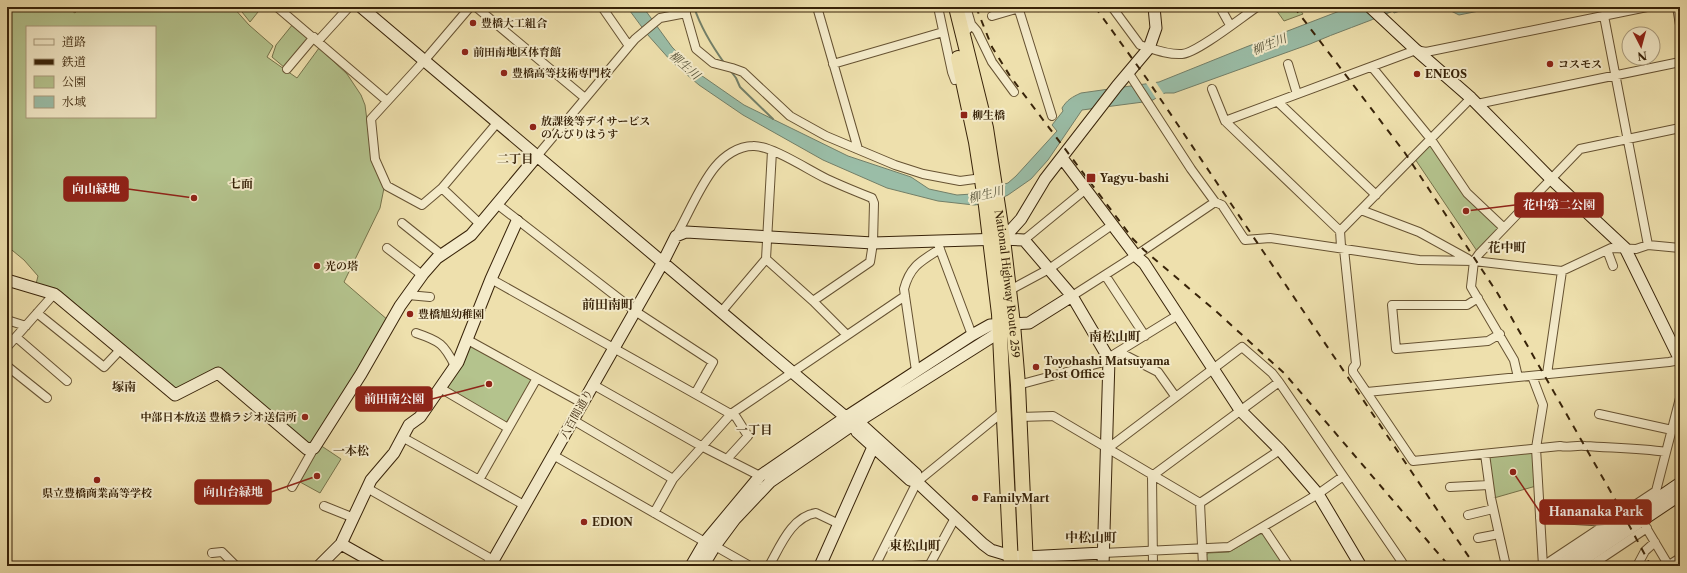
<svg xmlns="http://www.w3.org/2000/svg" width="1687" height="573" font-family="'Libre Caslon Text','Noto Serif JP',serif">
	<rect width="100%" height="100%" fill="#eee0ad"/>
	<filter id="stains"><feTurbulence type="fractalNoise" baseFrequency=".005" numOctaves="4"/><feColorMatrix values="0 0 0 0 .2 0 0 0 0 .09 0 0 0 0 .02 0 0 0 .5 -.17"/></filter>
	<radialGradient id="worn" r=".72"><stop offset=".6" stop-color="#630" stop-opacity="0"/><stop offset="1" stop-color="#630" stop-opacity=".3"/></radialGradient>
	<path fill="#b4c38d" stroke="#76734b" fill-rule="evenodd" d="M7 7H66L75 13 80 7H233L249 25 273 46 267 57 297 78 319 48 347 74 361 95 365 105 372 160 384 188 380 208 344 282 389 321 312 442 307 443 219 367 181 388 176 389 58 289 36 284 38 276 24 260 7 246ZM27 27H155V117H27Z
		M238 7H262L250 22Z
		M1274 7H1298L1303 14 1284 21Z
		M293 24 309 38 285 68 272 57 276 45Z
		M1429 145 1432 146 1499 228 1477 251 1415 159Z
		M473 345 530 377 531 383 509 421 504 422 448 388 447 385 469 346Z
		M320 445 341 459 320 493 300 482Z
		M1533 452 1536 486 1494 498 1489 458 1491 455Z
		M1260 534H1263L1285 566H1207L1206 556 1208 553 1229 552Z"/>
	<path fill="#9abda7" stroke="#737f68" d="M627 7H643L672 47 695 71 744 105 848 156 911 177 929 189 957 195 972 194 1008 183 1016 176 1057 131 1052 125 1063 111 1062 108C1067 100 1072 97 1081 93L1159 82 1246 47 1350 7H1412L1394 13 1393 11C1366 23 1337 32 1310 44L1174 93H1165L1151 101 1082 110 1048 160 1031 179 1008 195 991 203 974 205 938 201 887 188 823 160 743 115 699 85 671 61 647 34Z
		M1443 7H1499L1459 15Z"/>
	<path fill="#eee0ad" d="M1155 81 1165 96 1157 100 1146 83Z"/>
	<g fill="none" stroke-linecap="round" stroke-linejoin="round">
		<path stroke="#737f68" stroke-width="2" d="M694 7C701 28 712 46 725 64
			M730 70 736 78 740 87 773 119"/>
		<g stroke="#665232" stroke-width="10">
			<path id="street" d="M277 7 387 101
				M470 7 424 61 371 119 375 159 387 186 422 205 442 188 497 123
				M476 7 585 98
				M684 7 696 49 713 63 732 68 743 72 790 116 826 136 895 165 923 174 960 181 982 178
				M817 7 858 149
				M938 7 952 72 955 80 962 78
				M966 7 971 24 968 29
				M1018 7 1052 116
				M1112 7 1140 45C1153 49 1168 55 1182 54 1197 53 1242 17 1257 7
				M1220 7 1230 25
				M1647 7 1426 52 1416 50 1225 121 1340 231 1341 246 1344 249 1356 364 1353 368V372L1413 461 1560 446C1569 448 1576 445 1585 446 1612 448 1639 448 1666 452
				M1677 7 1680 25
				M992 16 1022 7
				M971 24 977 31 992 62 1014 92
				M318 41 349 7
				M629 46 635 39 660 18 686 13
				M833 64 943 32
				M1288 64 1297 94
				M1372 67 1430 138 1467 193 1504 228
				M287 69 314 37
				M1128 72 1191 169 1215 202 1222 205 1245 240 1270 238 1419 260 1474 261 1562 271 1611 248 1636 249 1648 245 1604 16
				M1212 89 1225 121
				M1278 102 1376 195
				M1477 104 1680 62
				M537 156 629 46 602 7
				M442 188 480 224
				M497 204 635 311 713 362 695 394
				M1361 210 1419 232 1468 259
				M402 223 442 255
				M1340 231 1471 98
				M676 236C688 215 700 185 715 167 724 156 738 146 753 146 771 145 810 171 827 179 842 186 857 192 872 198L874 203 873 243 870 262 813 301
				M1024 240 1086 189
				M938 244 972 335
				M1648 245 1680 248
				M387 248 422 275
				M1607 250 1613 266
				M766 259 813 301 847 335
				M1105 275 1145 336
				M491 279 736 417 748 436 727 459
				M1010 290 1049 269 1112 225
				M408 295 430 297
				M1072 296 1144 250 1215 202
				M1478 298 1467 305H1392L1396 349 1488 341 1500 334
				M722 311 766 259 772 151
				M37 313 104 367 120 350
				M7 320 26 326
				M416 333C440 341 444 344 455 366
				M16 337 67 381
				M466 339 582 403
				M7 347 54 294
				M1119 352 1158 372 1175 396
				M7 366 47 398
				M916 371 904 289C910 266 921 261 940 249
				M1547 374 1562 271
				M1532 376 1543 405 1536 448 1543 566
				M1518 377 1514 360 1471 287 1474 261 1479 254 1580 149 1680 128
				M592 384 701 446 760 476
				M1018 385 1100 363 1178 315
				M440 388 508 428
				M1367 392 1669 362 1680 360
				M1599 414 1672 430
				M1020 417 1053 416 1200 503 1280 450
				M573 420 673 479
				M402 437 524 505
				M1107 449 1242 347 1272 373 1279 382 1402 562 1397 566
				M1485 454 1491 498 1506 566
				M553 455 705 542
				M479 480 537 378
				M292 487 314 448
				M1450 487 1489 485
				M367 488 488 557 491 565
				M1658 495 1656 491 1680 398
				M1200 503 1203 566
				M324 506 354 518
				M654 513 673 479 731 414 905 296
				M1468 515 1493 509
				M1540 518 1609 522
				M1644 524 1669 566
				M1263 527 1289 566
				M1478 538 1499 534
				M715 546 750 566
				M212 553 222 552 236 566
				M1103 553 1229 547 1318 494 1342 477
				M1669 565 1680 558
				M769 566C780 547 791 517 816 513L839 524
				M875 566 917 482 1004 411
				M912 566 929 565
				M929 566 955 518
				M1153 566 1152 476 1279 382
				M1543 566 1656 491
				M1590 566 1647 528
				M1637 566 1645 551 1655 542"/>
		</g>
		<g stroke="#382309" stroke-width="13">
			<path id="secondary" d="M361 7 830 404 854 424 863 426 916 474 917 482 983 544 991 550 1011 556 1025 557 1103 553
				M1370 7 1416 50 1471 98 1550 178 1625 248 1680 360
				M1062 158 1136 256 1144 263 1240 410 1280 450 1318 494 1359 563 1360 566
				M1003 239 1021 219 1045 179 1117 86 1149 48 1156 28 1154 7
				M7 280 54 294 58 297 175 395 218 373 307 449 314 448 361 374 400 306 423 274 437 258 471 235 537 156
				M854 424 857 432 910 480 917 482
				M341 544 380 566
				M319 566 341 544 371 480 394 453 409 425 420 417 458 362 491 279 517 221
				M490 566 663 262 676 236 686 232 873 243 1003 239 1024 240 1072 296 1109 359 1103 566
				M691 566 705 542 760 476 846 417 972 335 990 325 1029 323 1072 296
				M703 566 715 546 735 519 770 482 854 424 1006 328
				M820 566 873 447
				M1559 566 1680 483
				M1574 566 1680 495"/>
		</g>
		<g stroke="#382309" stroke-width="16">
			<g id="highway">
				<path id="s1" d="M956 7 986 128 1003 239 1013 324 1018 385 1026 566"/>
				<path d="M958 58 976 142 986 206 999 314 1011 566"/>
			</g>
		</g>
		<use href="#street" stroke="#f4ebca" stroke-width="8"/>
		<use href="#secondary" stroke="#f4ebca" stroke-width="11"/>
		<use href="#highway" stroke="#eee0ad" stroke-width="14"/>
		<path stroke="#382309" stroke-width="2" stroke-dasharray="7 7" stroke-linecap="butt" d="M976 7 992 47 1010 76 1133 239 1144 250 1218 313 1285 374 1449 566
			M1095 7 1147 79 1475 566
			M1294 7 1405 153 1498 294 1616 501 1651 566"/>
	</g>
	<g fill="#8f2418" stroke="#f4ebca" stroke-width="1.5">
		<circle cx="473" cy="23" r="4"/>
		<circle cx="465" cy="52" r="4"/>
		<circle cx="1550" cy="64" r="4"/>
		<circle cx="504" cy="73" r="4"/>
		<circle cx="1417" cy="74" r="4"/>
		<rect x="960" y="111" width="8" height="8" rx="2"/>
		<circle cx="533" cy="127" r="4"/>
		<rect x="1086" y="173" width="10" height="10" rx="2"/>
		<circle cx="317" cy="266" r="4"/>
		<circle cx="410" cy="314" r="4"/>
		<circle cx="1036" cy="367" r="4"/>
		<circle cx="305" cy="417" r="4"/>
		<circle cx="97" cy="480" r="4"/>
		<circle cx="975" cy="498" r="4"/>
		<circle cx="584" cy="522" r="4"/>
	</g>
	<g text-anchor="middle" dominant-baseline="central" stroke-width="4" stroke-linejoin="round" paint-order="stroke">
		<g font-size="11" font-weight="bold" fill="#382309" stroke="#f4ebca" text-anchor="start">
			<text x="481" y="23">豊橋大工組合</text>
			<text x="473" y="52">前田南地区体育館</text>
			<text x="1558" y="64">コスモス</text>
			<text x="512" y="73">豊橋高等技術専門校</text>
			<text x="1425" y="74">ENEOS</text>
			<text x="972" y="115">柳生橋</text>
			<text x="541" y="121">放課後等デイサービス<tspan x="541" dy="13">のんびりはうす</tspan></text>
			<text x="1100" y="178">Yagyu-bashi</text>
			<text x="325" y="266">光の塔</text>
			<text x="418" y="314">豊橋旭幼稚園</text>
			<text x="1044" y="361">Toyohashi Matsuyama<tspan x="1044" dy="13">Post Office</tspan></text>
			<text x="297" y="417" text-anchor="end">中部日本放送 豊橋ラジオ送信所</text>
			<text x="97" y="493" text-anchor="middle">県立豊橋商業高等学校</text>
			<text x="983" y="498">FamilyMart</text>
			<text x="592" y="522">EDION</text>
		</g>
		<g font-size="11" fill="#382309" stroke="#f4ebca">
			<text stroke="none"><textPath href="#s1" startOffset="282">National Highway Route 259</textPath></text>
			<text transform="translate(576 414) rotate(-61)">八百間通り</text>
		</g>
		<g font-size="12" font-style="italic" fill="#555138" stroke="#f4ebca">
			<text transform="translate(1269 44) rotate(-22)">柳生川</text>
			<text transform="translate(685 65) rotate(41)">柳生川</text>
			<text transform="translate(986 194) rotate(-14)">柳生川</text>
		</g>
		<g font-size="12" font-weight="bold" fill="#382309" stroke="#f4ebca">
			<text x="515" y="158">二丁目</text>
			<text x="241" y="183">七面</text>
			<text x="124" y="386">塚南</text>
			<text x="754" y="429">一丁目</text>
			<text x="351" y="450">一本松</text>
		</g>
		<g font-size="13" font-weight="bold" fill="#382309" stroke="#f4ebca">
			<text x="1507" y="247">花中町</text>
			<text x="608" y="304">前田南町</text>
			<text x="1115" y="336">南松山町</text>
			<text x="1091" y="537">中松山町</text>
			<text x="915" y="545">東松山町</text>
		</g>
	</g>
	<path fill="none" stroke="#8f2418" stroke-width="1.5" d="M194 198L128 189M1466 211L1515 205M489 384L432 399M317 476L271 492M1513 472L1540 512"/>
	<g fill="#8f2418" stroke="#f4ebca" stroke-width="1.5">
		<circle cx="194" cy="198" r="4"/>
		<circle cx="1466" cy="211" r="4"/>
		<circle cx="489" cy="384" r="4"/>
		<circle cx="317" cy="476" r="4"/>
		<circle cx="1513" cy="472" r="4"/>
	</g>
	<g fill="#8f2418" stroke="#8f2418" stroke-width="1.5">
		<rect x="64" y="177" width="64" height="24" rx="4"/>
		<rect x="1515" y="193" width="88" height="24" rx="4"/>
		<rect x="356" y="387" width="76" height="24" rx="4"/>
		<rect x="195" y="480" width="76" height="24" rx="4"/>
		<rect x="1540" y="500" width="111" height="24" rx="4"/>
	</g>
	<g font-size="12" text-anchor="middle" font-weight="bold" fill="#fff">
		<text x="96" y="193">向山緑地</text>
		<text x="1559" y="209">花中第二公園</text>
		<text x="394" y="403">前田南公園</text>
		<text x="233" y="496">向山台緑地</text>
		<text x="1596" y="516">Hananaka Park</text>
	</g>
	<rect width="1687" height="573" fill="none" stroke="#eee0ad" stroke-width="24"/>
	<rect x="8" y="8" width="1671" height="557" fill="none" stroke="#382309" stroke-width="2"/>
	<rect x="12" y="12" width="1663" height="549" fill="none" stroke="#382309"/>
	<rect x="26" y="26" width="130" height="92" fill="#f4ebca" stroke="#a99b7d"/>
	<rect x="34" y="39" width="20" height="6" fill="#f4ebca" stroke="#a99b7d"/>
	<text x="62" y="46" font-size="12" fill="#382309">道路</text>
	<rect x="34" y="59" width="20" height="6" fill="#382309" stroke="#a99b7d"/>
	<text x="62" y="66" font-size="12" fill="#382309">鉄道</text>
	<rect x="34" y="76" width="20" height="12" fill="#b4c38d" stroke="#a99b7d"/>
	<text x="62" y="86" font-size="12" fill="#382309">公園</text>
	<rect x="34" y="96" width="20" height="12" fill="#9abda7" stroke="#a99b7d"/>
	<text x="62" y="106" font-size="12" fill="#382309">水域</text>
	<g transform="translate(1641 46) rotate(174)"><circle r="19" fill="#f4ebca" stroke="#a99b7d"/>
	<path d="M0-3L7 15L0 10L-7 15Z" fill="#8f2418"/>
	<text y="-6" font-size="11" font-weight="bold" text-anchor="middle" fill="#382309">N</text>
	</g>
	<rect width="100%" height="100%" filter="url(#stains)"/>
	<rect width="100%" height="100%" fill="url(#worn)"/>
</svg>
